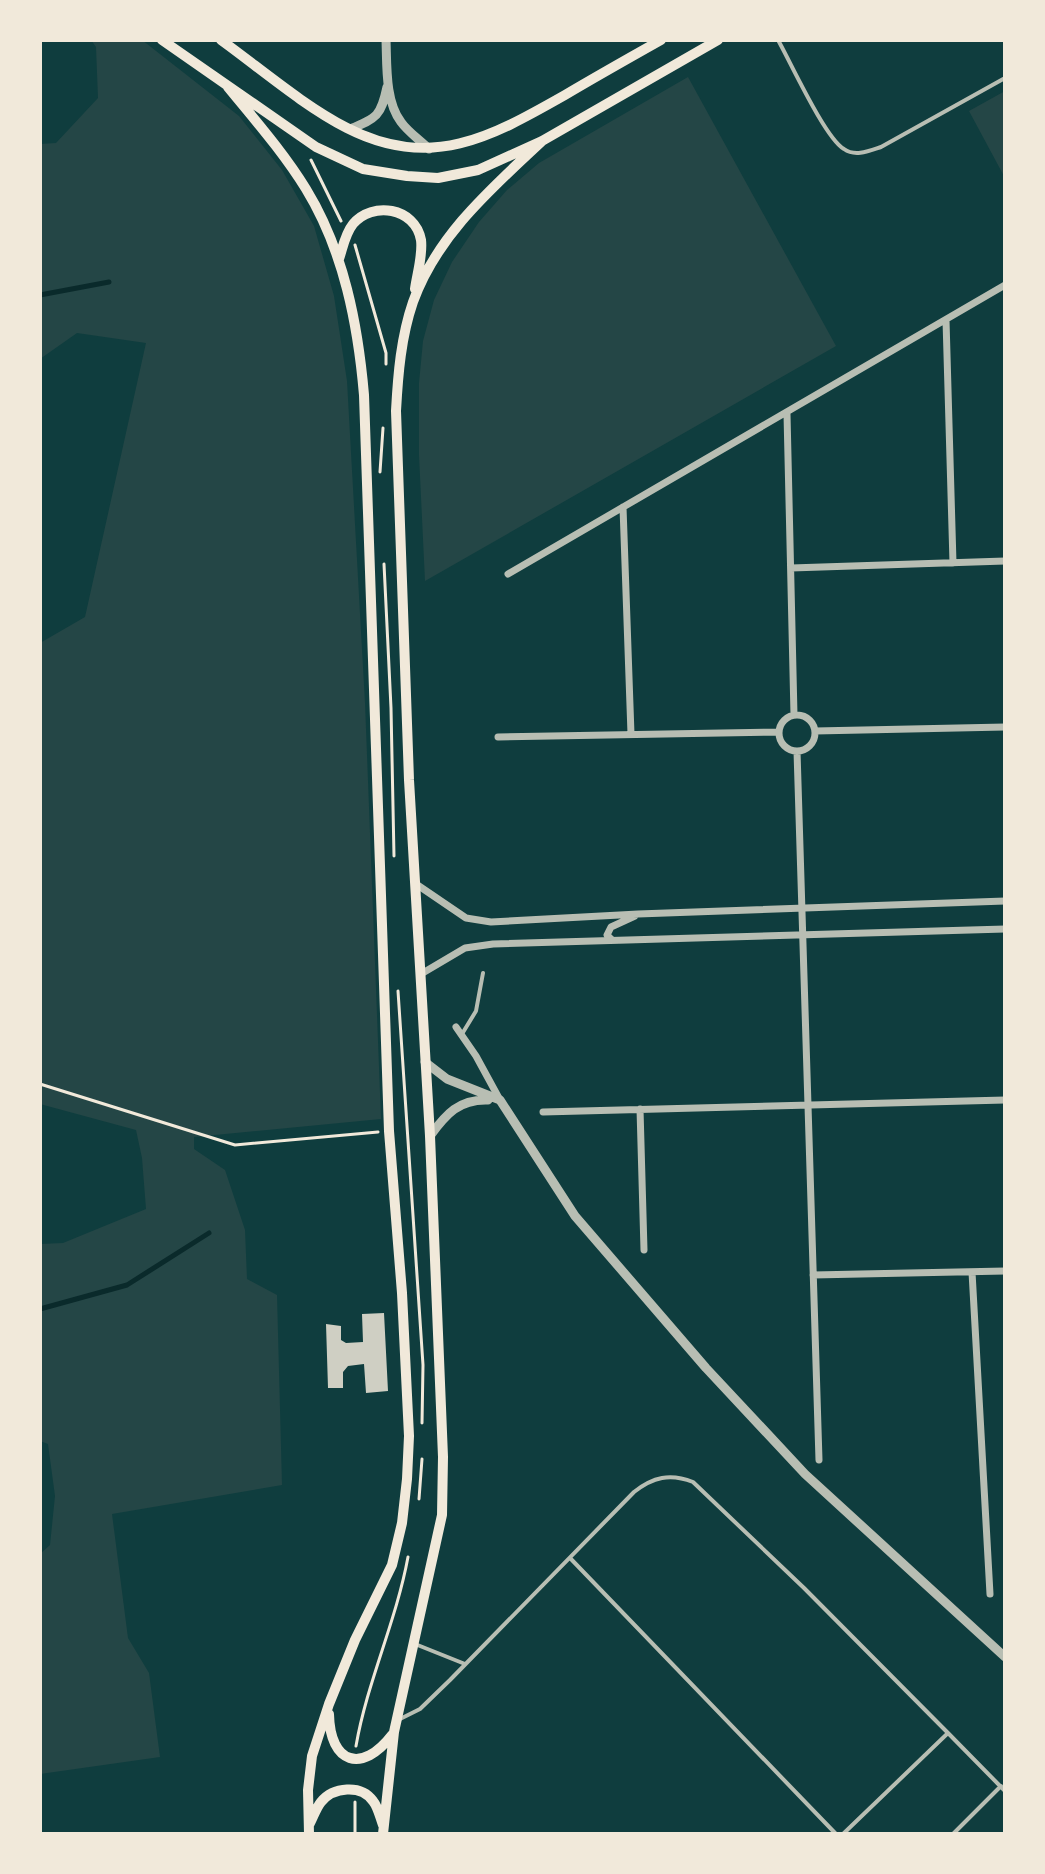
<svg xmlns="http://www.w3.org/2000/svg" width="1045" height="1874" font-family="Merriweather,serif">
	<rect width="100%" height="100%" fill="#0f3d3e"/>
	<path fill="#244646" d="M91 40H142L239 116 282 170 314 226 334 296 347 381 365 703 381 1119 194 1137V1149L225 1170 245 1230 247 1279 277 1295 282 1485 112 1514 128 1638 149 1673 160 1757 40 1774V1554L50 1545 55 1496 48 1444 40 1441V1244L63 1243 146 1209 142 1158 136 1130 40 1104V643L85 617 146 343 77 333 40 359V144L56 143 98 98 96 47Z
		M688 77 836 346 425 581 419 455V383L423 341 434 300 452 262 479 222 507 190 539 163Z
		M1005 91V178L969 111Z"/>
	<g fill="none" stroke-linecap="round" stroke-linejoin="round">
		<path stroke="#0a2a2b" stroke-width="5" d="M40 295 109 282
			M40 1309 127 1285 209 1233"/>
	</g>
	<path fill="#cfcfc3" d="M384 1313 388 1391 366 1393 364 1364 348 1366 343 1372V1388H328L326 1324 341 1326V1340L346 1343 363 1342 362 1314Z"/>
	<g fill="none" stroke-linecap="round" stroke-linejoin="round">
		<path stroke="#f1e9da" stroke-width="3" d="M311 160 341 221
			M355 245 386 353V364
			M40 464V468
			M380 472 383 428
			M384 564 391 708 394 856
			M398 991 423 1365 422 1423
			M40 1084 235 1145 378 1132
			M419 1499 422 1459
			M356 1746C367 1682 396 1622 408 1557
			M355 1802V1834"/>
		<path stroke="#b8beb3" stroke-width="4" d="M778 40C791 63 825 138 844 149 855 157 869 151 881 147L1005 78
			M462 1034 476 1011 483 973
			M570 1558 836 1834
			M415 1644 465 1664
			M398 1720 420 1709 450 1680 634 1492C653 1477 670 1473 693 1482L804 1588 948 1733
			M843 1834 948 1733 1005 1791
			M953 1834 1001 1786"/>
		<path stroke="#b8beb3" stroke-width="7" d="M946 320 953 563
			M787 414 794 715
			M623 507 631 734
			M791 568 1005 561
			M508 574 1005 285
			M779 733a18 18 0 1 1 36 0a18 18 0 1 1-36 0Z
			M815 731 1005 727
			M498 737 779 732
			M797 751 819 1460
			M416 884 466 918 491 922 638 914 1005 901
			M612 940 607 935 611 927 635 916
			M421 974 465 948 493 944 1005 929
			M456 1027 476 1056 500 1100
			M640 1109 644 1250
			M543 1112 1005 1100
			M972 1272 990 1594
			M813 1275 1005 1271"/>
		<path stroke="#b8beb3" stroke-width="9" d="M386 40C387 65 385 101 401 122 408 132 420 140 429 149
			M350 129C377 118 381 116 387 87
			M425 1062 447 1079 500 1100 575 1216 706 1368 805 1474 1005 1657
			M430 1136C446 1114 459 1099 488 1100"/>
		<path stroke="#f1e9da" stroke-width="10" d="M162 40 316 147 363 169 407 176 438 178 478 170 542 141 718 40
			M221 40C261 69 304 106 347 128 431 171 491 137 565 95 597 76 629 58 661 40
			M228 87C255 120 284 153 306 189 344 251 358 325 364 395L389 1131 402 1293 409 1436 407 1479 402 1523 392 1565 355 1640 329 1704 312 1756 308 1790 309 1834
			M339 259C343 247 345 234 353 224 372 201 415 207 421 240 423 255 417 274 415 289
			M329 1714C330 1764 362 1774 392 1735
			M309 1825C313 1818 316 1808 321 1802 333 1787 361 1784 373 1801 378 1807 380 1817 383 1825
			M383 1834 394 1732 442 1515 443 1457 430 1136 409 780 396 411C398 374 401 337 413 302 437 235 492 188 542 141"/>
	</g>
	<rect width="1045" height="1874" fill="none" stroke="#f1e9da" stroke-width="84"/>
</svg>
